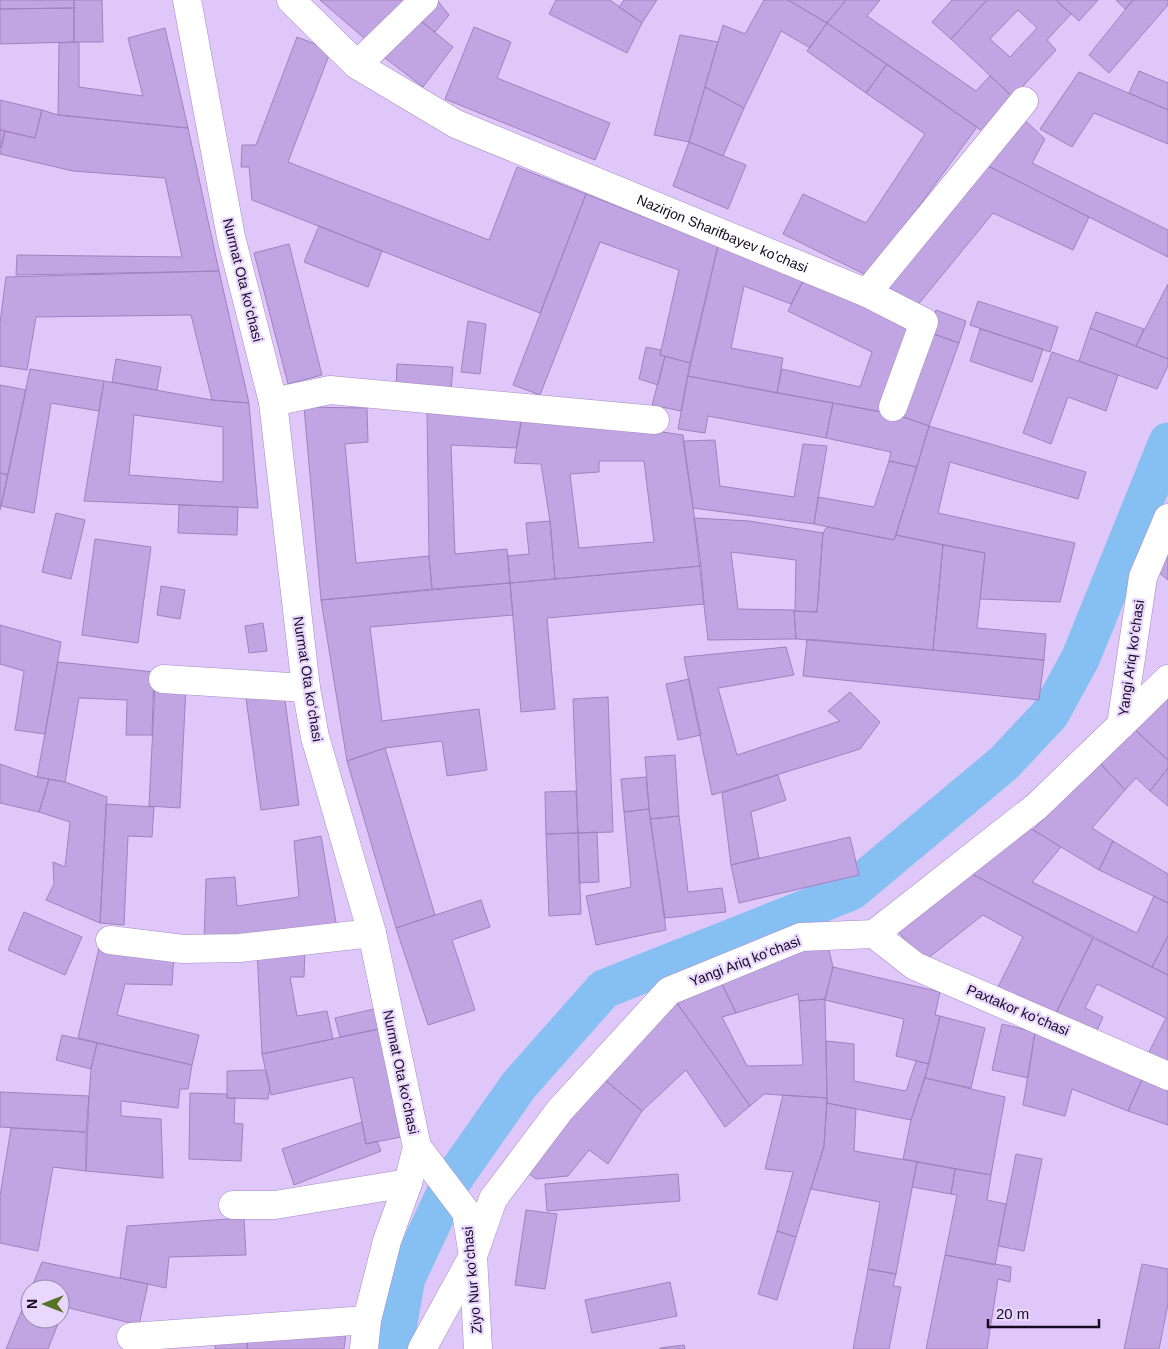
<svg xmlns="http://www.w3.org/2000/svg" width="1168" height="1349" font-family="Helvetica,sans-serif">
	<rect width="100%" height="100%" fill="#dfc7fa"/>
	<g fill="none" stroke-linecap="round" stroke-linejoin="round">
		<path stroke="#86c0f2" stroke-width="39" d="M393 1349 406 1278 451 1182 519 1085 604 989 851 891 1004 763 1050 714 1081 657 1168 442"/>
	</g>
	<path fill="#c1a4e2" stroke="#9f82be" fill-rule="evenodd" d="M0 0H74V8L0 9Z
		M74 0H102L103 42H74Z
		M320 0H414L371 44Z
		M437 0 449 15 435 32 417 18Z
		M556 0H610L642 23 627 53 549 14Z
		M624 0H657L642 23 619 7Z
		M764 0H788L827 23 810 48 781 31 744 108 705 87 723 25 745 34Z
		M788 0H846L827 23Z
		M846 0H880L867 16 976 91 990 76 1013 97 982 131 827 23Z
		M952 0H987L951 39 932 22Z
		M987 0H1056L1071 14 1047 40 1056 50 1013 97 951 39ZM1018 10 1037 28 1010 57 990 39Z
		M1056 0H1098L1079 21Z
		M1116 0H1133L1125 9Z
		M1133 0H1168V5L1109 73 1089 55Z
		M74 8V42L0 44V9Z
		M417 18 453 47 423 87 381 55Z
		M827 23 887 64 866 93 807 51Z
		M474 27 511 42 497 78 610 123 595 160 445 99Z
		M165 28 188 128 58 115 59 43 79 42V87L143 96 128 38Z
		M680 35 718 42 689 142 654 135Z
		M297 37 331 50 288 162 489 240 517 167 586 194 540 313 252 200 249 167H241L242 145H256Z
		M887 64 977 127 868 276 783 234 803 194 866 223 925 134 866 93Z
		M1139 71 1168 83V110L1129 93Z
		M1079 72 1168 110V144L1094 113 1072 147 1040 129Z
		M705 87 744 108 723 156 689 142Z
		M0 100 42 110 35 138 0 130Z
		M42 110 58 115 188 128 219 271 16 275 17 255 182 257 165 178 73 171 0 154 5 131 35 138Z
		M1021 117 1045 139 1032 163 1168 230V257L984 164Z
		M0 130 5 131 0 148Z
		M689 142 746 165 728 209 673 186Z
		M984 164 1089 217 1073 250 993 213 916 307 881 286Z
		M586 194 718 246 690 363 660 355 679 270 600 242 540 395 513 385Z
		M319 226 382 251 368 287 304 262Z
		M289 244 322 375 288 384 254 253Z
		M718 246 805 277 791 304 744 286 731 348 783 358 777 393 688 376Z
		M219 271 249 403 212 400 191 315 36 317 27 370 0 366V323L6 277Z
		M805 277 916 326 882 412 777 393 782 369 860 387 872 352 788 311Z
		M1168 284V359L1136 346Z
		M978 301 1058 327 1050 352 970 325Z
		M936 310 966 321 959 343 928 332Z
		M1096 312 1144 329 1136 346 1090 328Z
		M468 321 486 324 480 374 461 372Z
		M1090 328 1168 359V366L1157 389 1079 361Z
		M980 329 1043 349 1032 382 970 361Z
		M928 332 959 343 929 426 898 415Z
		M646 347 661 350 660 355 665 356 658 385 639 379Z
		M1052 352 1118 375 1106 411 1068 397 1051 444 1023 433Z
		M665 356 690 363 681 411 652 405Z
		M116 359 161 367 157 390 112 382Z
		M397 364 453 367 451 390 396 388Z
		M30 369 104 381 99 411 51 403 34 513 1 506Z
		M688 376 833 403 826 438 708 416 705 433 678 429Z
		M104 381 212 400 249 403 258 508 84 501ZM134 415 223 427V482L129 475Z
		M0 385 26 390 8 475 0 473Z
		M833 403 898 415 929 426 917 467 889 461 891 452 826 438Z
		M304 407 367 408 368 442 345 444 356 563 429 556 432 589 321 600Z
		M427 408 523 412 516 448 451 445 455 554 507 549 510 583 432 589 429 556Z
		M523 412 683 435 701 566 555 579 550 521 541 464 514 463ZM599 461H644L654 542 579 548 570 474 599 472Z
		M929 426 1086 472 1078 499 950 462 938 513 1075 543 1060 602 980 599 985 553 896 535Z
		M715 440 720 486 794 497 803 444 827 446 814 524 693 508 683 441Z
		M889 461 917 467 894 540 814 524 818 497 874 507Z
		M0 473 8 475 0 510Z
		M179 505 238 507 237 535 178 533Z
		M56 513 85 520 71 579 42 572Z
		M694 518 749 521 823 533 817 612 795 611 796 560 731 552 738 609 794 610 796 639 708 640Z
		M550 521 555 579 510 583 508 556 529 554 526 523Z
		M827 527 894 540 896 535 943 545 933 650 796 639 794 611 817 612 823 533Z
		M95 539 151 547 138 643 82 635Z
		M943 545 985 553 977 628 1046 634 1044 660 933 650Z
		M1168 550V580L1158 572Z
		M701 566 704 604 547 618 555 709 521 712 510 583Z
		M510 583 513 615 370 627 382 721 479 709 487 770 447 776 442 741 385 748 347 761 321 600Z
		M161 586 185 590 180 619 157 615Z
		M263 623 267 651 249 653 245 626Z
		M0 625 61 642 45 734 15 730 24 671 0 664Z
		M807 639 1044 660 1039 700 803 676Z
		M786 647 794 675 718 688 737 755 840 721 828 711 850 692 880 722 860 749 712 795 684 657Z
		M58 662 154 672 152 735H126L127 700 79 698 65 782 37 777Z
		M689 679 701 735 678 740 666 684Z
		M155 685 186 687 180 808 149 806Z
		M1168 692V760L1133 728Z
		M284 693 299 805 261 810 246 698Z
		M608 697 613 832 578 833 573 699Z
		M1133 728 1168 760V768L1150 791 1136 778 1125 790 1099 762Z
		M385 748 435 915 396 928 347 761Z
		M675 755 679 816 650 819 645 757Z
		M1099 762 1125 790 1092 828 1113 841 1099 870 1033 830Z
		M0 764 37 777 49 779 39 812 0 803Z
		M1168 768V806L1150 791Z
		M778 775 786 800 751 812 759 858 731 865 722 793Z
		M646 777 649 809 624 812 621 779Z
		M49 779 65 782 107 797 100 923 46 900 54 884 53 862 65 867 70 822 39 812Z
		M576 791 578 833 546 834 545 792Z
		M106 804 154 807 152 837 128 836 124 925 100 923Z
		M649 809 666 930 596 945 586 896 631 887 624 812Z
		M679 816 688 892 722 888 726 912 665 918 650 819Z
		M1027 826 1061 847 1032 882 1137 933 1154 896 1168 903V936L1152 967 970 873Z
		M597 832 599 882 579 883 578 833Z
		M578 833 581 914 549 916 546 834Z
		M321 836 337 928 204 940 206 879 235 877 237 906 299 897 294 841Z
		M850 837 859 875 739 903 731 865Z
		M1113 841 1168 874V903L1099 870Z
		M970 873 1093 938 1055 1015 997 989 1023 937 983 915 923 962 898 931Z
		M481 900 490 927 452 940 475 1010 428 1025 396 928Z
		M24 912 82 937 65 975 8 950Z
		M1168 936V975L1152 967Z
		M1093 938 1168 975V1064L1148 1054 1166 1018 1097 984 1085 1008 1103 1017 1095 1035 1055 1015Z
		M828 946 833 967 825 999 799 1001 798 994 736 1013 722 984 787 954Z
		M99 948 174 953 172 985 125 984 117 1015 199 1035 192 1065 78 1038Z
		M257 950 305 951 304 977H290L297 1016 327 1011 333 1039 262 1054Z
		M833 967 940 992 935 1015 940 1016 929 1064 896 1056 904 1019 825 1000Z
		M722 984 736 1013 722 1017 747 1066 803 1065 799 1001 825 999 827 1098 764 1094 750 1106 677 1003Z
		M677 1003 750 1106 725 1127 686 1070 642 1111 599 1075Z
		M374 1009 379 1029 340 1037 335 1018Z
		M940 1016 985 1028 971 1088 925 1078Z
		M1002 1024 1035 1032 1028 1078 992 1070Z
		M379 1029 401 1137 366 1144 353 1077 271 1095 262 1054Z
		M1035 1032 1143 1077 1128 1111 1072 1089 1065 1116 1023 1105Z
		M62 1035 97 1043 91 1069 56 1060Z
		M826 1041 854 1044V1081L906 1091 916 1061 929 1064 911 1120 827 1103Z
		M97 1043 192 1065 188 1089H180L178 1108 121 1101V1116L161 1119 163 1178 86 1171 89 1096 91 1069Z
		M266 1070 270 1087 268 1099 227 1098V1071Z
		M599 1075 642 1111 608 1164 589 1150 568 1176 536 1179 524 1170Z
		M1143 1077 1168 1088V1125L1128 1111Z
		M925 1078 1005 1097 991 1175 903 1159 911 1120Z
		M0 1092 89 1096 86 1132 0 1127Z
		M190 1093 227 1094V1098H235L234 1123 243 1124 241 1161 189 1159Z
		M783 1095 827 1098 824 1146 796 1237 777 1231 793 1172 765 1169Z
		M827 1103 856 1109 854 1151 917 1162 896 1274 868 1269 880 1202 811 1189 824 1146Z
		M362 1122 366 1144 377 1141 381 1151 294 1185 282 1149Z
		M11 1128 86 1132V1171L53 1167 38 1251 0 1243V1196Z
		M1016 1154 1042 1159 1024 1251 998 1246Z
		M917 1162 955 1169 951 1194 912 1187Z
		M955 1169 991 1175 987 1200 1006 1204 995 1265 945 1255 957 1195 951 1194Z
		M678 1174 680 1201 547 1211 545 1184Z
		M526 1210 557 1214 545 1289 515 1285Z
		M244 1218 246 1255 169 1257 166 1288 120 1278 127 1226Z
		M777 1231 796 1237 777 1300 758 1294Z
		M945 1255 1011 1267 1010 1282 998 1279 987 1349H926Z
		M42 1262 148 1284 139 1325 65 1307 60 1319V1289H31Z
		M1142 1264 1168 1269V1304L1159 1349H1124Z
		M868 1269 896 1274 893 1286 901 1287 889 1349H853Z
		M670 1282 677 1316 592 1333 585 1300Z
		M30 1290V1319H60L48 1349H6Z
		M248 1331 346 1332 344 1349H247Z
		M248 1331 247 1349H215L216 1333Z
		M684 1345 685 1349H660V1348Z"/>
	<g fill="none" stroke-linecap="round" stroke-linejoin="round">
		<g stroke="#a78ac7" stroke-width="29">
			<g id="minor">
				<path d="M187 0 231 237 273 402 306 688 315 737 372 933 417 1147 408 1183 387 1241 367 1320 364 1349"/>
				<path id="s1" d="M291 0 357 65 456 124 867 293 1024 101"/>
				<path d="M357 65 424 0"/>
				<path d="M867 293 924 322 893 407"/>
				<path d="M273 402 330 390 655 420"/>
				<path d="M163 679 306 688"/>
				<path d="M1121 725 1168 679"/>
				<path d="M874 934 915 966 1168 1076"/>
				<path d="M110 940 183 949 239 948 372 933"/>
				<path d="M417 1147 466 1212 473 1256 478 1349"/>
				<path d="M233 1205H275L408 1183"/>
				<path d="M131 1337 367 1320"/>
				<path d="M422 1349 473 1256 493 1199 560 1110 669 991 801 937 874 934 1037 806 1121 725 1143 577 1168 518"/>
			</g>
		</g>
		<use href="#minor" stroke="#fff" stroke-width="28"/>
	</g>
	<g text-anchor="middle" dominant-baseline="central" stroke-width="4.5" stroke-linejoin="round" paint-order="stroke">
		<g font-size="14" fill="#150a20" stroke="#e9d7fe">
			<text stroke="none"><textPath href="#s1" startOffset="496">Nazirjon Sharifbayev ko'chasi</textPath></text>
			<text transform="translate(243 280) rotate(76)">Nurmat Ota koʻchasi</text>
			<text transform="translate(1131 658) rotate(-82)">Yangi Ariq koʻchasi</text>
			<text transform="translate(308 679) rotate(81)">Nurmat Ota koʻchasi</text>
			<text transform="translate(745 961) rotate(-21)">Yangi Ariq koʻchasi</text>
			<text transform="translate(1018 1010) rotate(23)">Paxtakor koʻchasi</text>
			<text transform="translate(401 1072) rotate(78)">Nurmat Ota koʻchasi</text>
			<text transform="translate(472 1280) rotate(-95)">Ziyo Nur koʻchasi</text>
		</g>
	</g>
	<g transform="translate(45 1304) rotate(270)"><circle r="24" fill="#e9d7fe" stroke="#9485a5"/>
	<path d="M0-4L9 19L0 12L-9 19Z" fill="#587225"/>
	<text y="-8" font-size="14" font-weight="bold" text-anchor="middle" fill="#150a20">N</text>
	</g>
	<path d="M988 1319v8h111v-8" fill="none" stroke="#150a20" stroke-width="2.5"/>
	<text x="996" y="1319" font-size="15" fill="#150a20" stroke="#e9d7fe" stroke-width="4" paint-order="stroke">20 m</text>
</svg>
